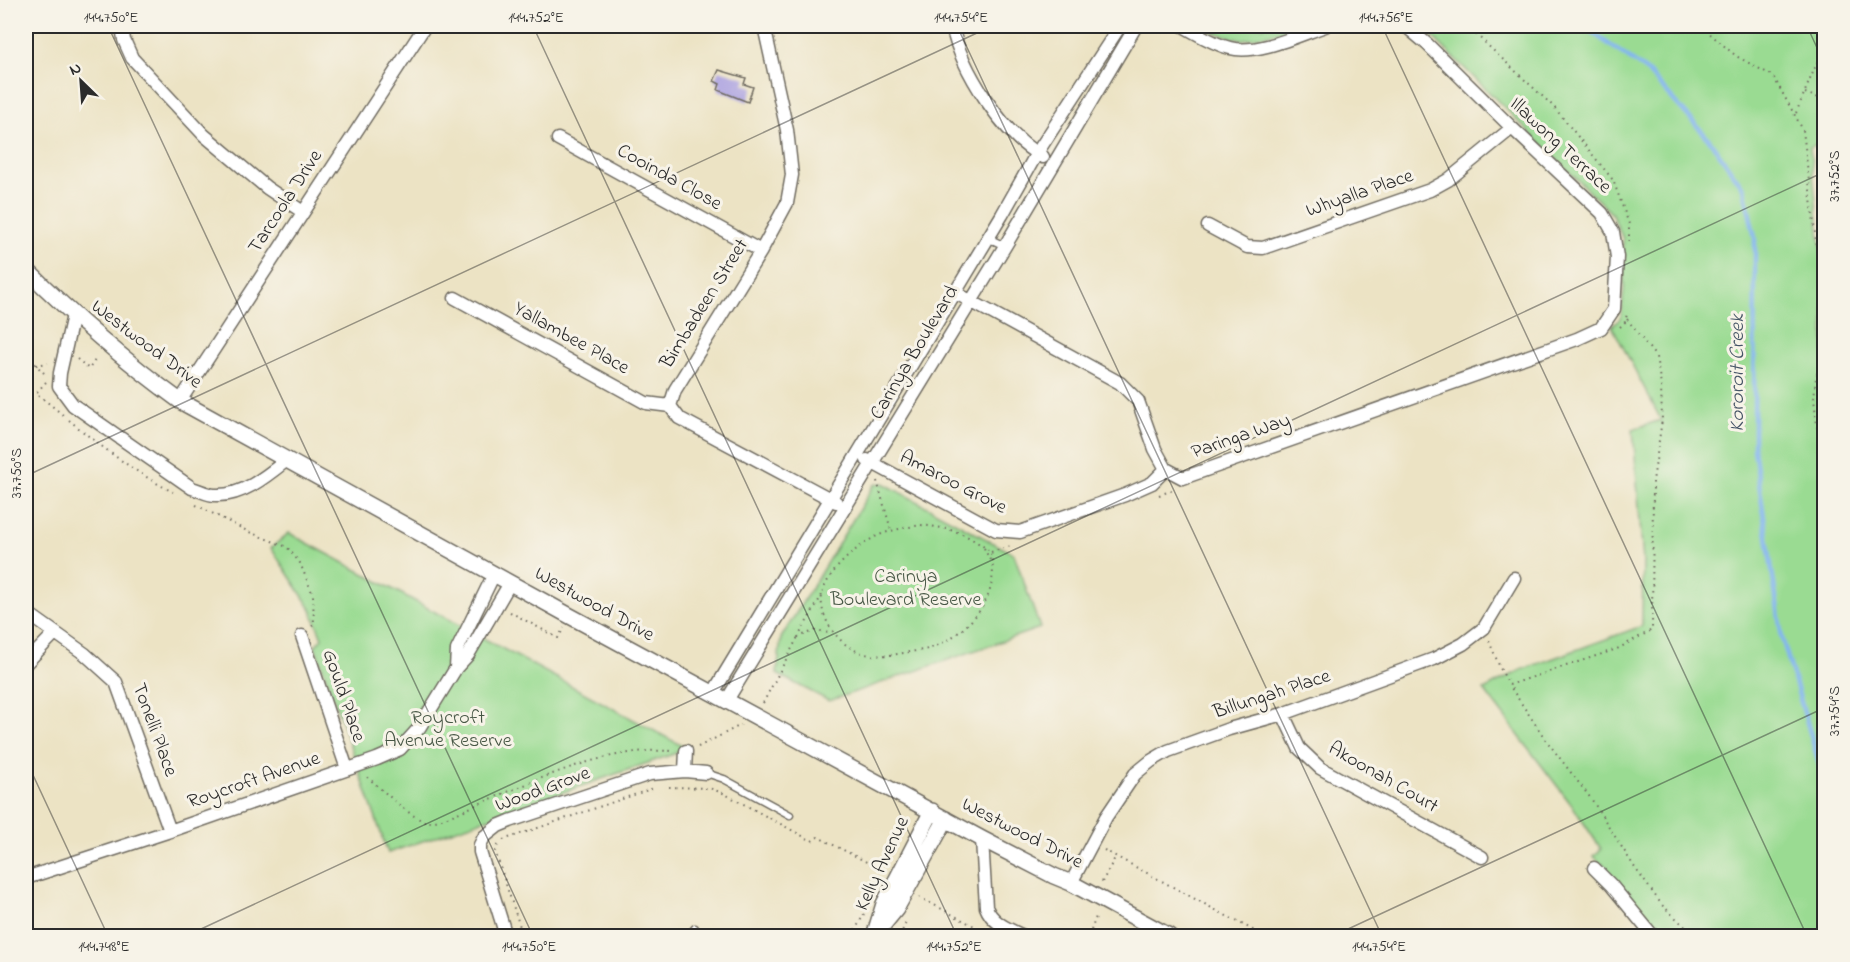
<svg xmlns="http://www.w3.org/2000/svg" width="1850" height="962" font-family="'Indie Flower',sans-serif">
	<rect width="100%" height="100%" fill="#f7f3e8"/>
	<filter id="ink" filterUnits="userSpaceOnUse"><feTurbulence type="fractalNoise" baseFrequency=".0167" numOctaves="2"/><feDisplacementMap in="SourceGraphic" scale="12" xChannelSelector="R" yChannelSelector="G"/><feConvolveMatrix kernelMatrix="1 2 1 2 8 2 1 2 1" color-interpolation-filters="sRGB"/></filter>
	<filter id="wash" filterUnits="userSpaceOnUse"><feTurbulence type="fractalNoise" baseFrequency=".008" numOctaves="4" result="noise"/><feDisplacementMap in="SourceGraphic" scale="24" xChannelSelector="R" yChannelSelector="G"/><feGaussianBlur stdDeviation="1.35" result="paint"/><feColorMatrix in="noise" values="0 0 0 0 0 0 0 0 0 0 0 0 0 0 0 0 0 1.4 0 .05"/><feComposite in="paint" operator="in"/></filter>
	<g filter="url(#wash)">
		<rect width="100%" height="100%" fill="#ece3c4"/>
		<path fill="#9adb92" stroke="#62835e" stroke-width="1.5" d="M1199 26H1303L1289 30 1241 40 1203 29Z
			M1417 26H1824V142L1810 147 1824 274V936H1661L1594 856 1601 849 1574 808 1484 690 1521 670 1642 626 1643 561 1633 429 1661 420 1612 326 1621 318 1624 289 1623 239 1612 214 1436 40Z
			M883 483 1014 554 1040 628 829 701 777 674 781 638 874 485Z
			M289 533 688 749 388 853 315 646 322 638 311 609 271 548Z"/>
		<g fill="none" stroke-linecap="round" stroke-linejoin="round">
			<path stroke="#83b5ef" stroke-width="4.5" d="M1583 26 1647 71 1708 138 1744 189 1755 238 1754 449 1782 638 1824 780"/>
		</g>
		<g id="blocks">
			<path fill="#a69be0" d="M719 70 746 78 744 84 753 87 748 102 718 90 720 84 714 81Z"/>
		</g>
	</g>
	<g filter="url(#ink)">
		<use href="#blocks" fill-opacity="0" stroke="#6f6b61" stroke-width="1.5"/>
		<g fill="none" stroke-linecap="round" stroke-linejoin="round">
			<g stroke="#6f6b61" stroke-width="9">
				<path id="service" d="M988 238 1005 246
					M706 773 724 779 790 815
					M688 936 695 928"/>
			</g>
			<g stroke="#6f6b61" stroke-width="15">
				<path id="minor" d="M122 26 124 40 132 58 204 135 267 188 303 212
					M764 26 787 130 792 175 787 203 761 251 675 390 670 406 679 418 836 502
					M952 26C961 69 1003 136 1043 157
					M1183 26C1198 34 1213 44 1230 48 1257 55 1299 35 1325 26
					M558 139 761 251
					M1208 226 1247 247 1263 248 1430 190 1448 180 1512 128
					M954 292 1120 383 1138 401 1155 449 1166 469 1183 478 1577 339 1601 328 1614 309 1617 257 1613 232 1602 213 1512 128 1427 44 1408 28 1402 26
					M455 298 646 403 670 406
					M73 315 60 373 59 386 73 405 192 488C199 490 208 495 215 495 242 497 268 475 288 459
					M180 401 425 26
					M867 460 996 530 1020 532 1125 495 1152 483 1166 469
					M26 612 85 654 116 682 170 831
					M302 636 347 769
					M26 663 55 633
					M456 668 457 650 494 574
					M713 693 1002 215 1037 153 1120 26
					M727 700 1005 246 1136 26
					M1283 714 1299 748 1320 768 1482 857
					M685 771 686 751
					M982 839 986 907C992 923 1008 929 1023 936
					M1594 868 1611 885 1653 936
					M26 878 170 831 377 759 400 749 419 728 456 668 468 655 510 583
					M1071 883 1106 817 1135 774 1151 761 1168 751 1229 729 1283 714 1434 659 1463 644 1484 628 1514 578
					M506 936 480 852V845L484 837 498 826 510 821 650 774 685 771 706 773"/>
			</g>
			<g stroke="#6f6b61" stroke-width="18">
				<path id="tertiary" d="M26 269C74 317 125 361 180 401L570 616 982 839 1054 876 1071 883 1169 936
					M876 930 884 904 932 811
					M874 936 896 909 946 819"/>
			</g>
			<path stroke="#6f6b61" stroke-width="2" stroke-dasharray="1.5 4.5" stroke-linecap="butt" d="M1467 26 1554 107 1613 180 1629 224V243
				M1701 26 1736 56 1773 76 1803 130 1824 310
				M1805 93 1824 100
				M1796 113 1819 58 1824 54
				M1627 319 1656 357 1661 385 1662 420 1653 481 1652 630 1617 649 1509 685 1546 740 1592 800 1635 868 1662 905 1695 936
				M1620 327 1625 322 1627 314
				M1824 350 1816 377 1814 399 1824 485
				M26 355 45 374
				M77 359 89 369 97 357
				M36 365 48 363
				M46 382 36 393 63 415
				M69 420C101 447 136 473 173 492
				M877 481 891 530
				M1159 495 1176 489
				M196 505 249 532 287 547 300 563 313 595 314 624 311 628
				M921 525C954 529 964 532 991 552 992 561 994 571 992 580 989 610 958 638 931 648 922 651 912 651 904 653 885 656 867 658 851 648 834 638 819 615 822 595 826 573 855 548 873 538 888 530 904 528 921 525Z
				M984 548 991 562
				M991 552 1011 546
				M822 595 798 637 817 630 832 634
				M510 612 558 638 564 628
				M1489 641 1501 670 1509 685
				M763 703 798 637
				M698 747 741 725
				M367 777C380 787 414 822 429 822 440 822 477 804 488 800 547 776 608 747 672 751
				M669 787 709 788 723 793 812 841 818 837 884 871
				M503 840 654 788
				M498 845 495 851 523 936
				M1104 850 1264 936
				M1102 882 1116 856
				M919 897 991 935
				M852 936 864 914
				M900 936 907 920
				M1089 936 1097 914"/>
			<use href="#service" stroke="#fff" stroke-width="6"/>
			<use href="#minor" stroke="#fff" stroke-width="12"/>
			<use href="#tertiary" stroke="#fff" stroke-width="15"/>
		</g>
	</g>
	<path fill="none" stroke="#2b2b2b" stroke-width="1.5" stroke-opacity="0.45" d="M108 26 533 936M533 26 957 936M957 26 1382 936M1382 26 1807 936M1807 26 1824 63M26 476 992 26M26 760 108 936M186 936 1824 172M1333 936 1824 708"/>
	<g text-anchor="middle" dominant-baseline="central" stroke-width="6" stroke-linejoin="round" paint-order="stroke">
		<g font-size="20" fill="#2b2b2b" stroke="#f7f3e8">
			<text transform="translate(1560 146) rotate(43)">Illawong Terrace</text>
			<text transform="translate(669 178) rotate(29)">Cooinda Close</text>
			<text transform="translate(1360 194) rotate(-19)">Whyalla Place</text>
			<text transform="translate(286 202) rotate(-57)">Tarcoola Drive</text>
			<text transform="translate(705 304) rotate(-58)">Bimbadeen Street</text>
			<text transform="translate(571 339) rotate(29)">Yallambee Place</text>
			<text transform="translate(146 345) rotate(37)">Westwood Drive</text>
			<text transform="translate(915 353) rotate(-59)">Carinya Boulevard</text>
			<text transform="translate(1241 437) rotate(-19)">Paringa Way</text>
			<text transform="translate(953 483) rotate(27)">Amaroo Grove</text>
			<text transform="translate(594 605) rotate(29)">Westwood Drive</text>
			<text transform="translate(1272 695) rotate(-18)">Billungah Place</text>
			<text transform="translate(343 696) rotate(71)">Gould Place</text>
			<text transform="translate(154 730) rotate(70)">Tonelli Place</text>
			<text transform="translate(1383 778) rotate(30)">Akoonah Court</text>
			<text transform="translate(254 781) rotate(-19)">Roycroft Avenue</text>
			<text transform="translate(543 790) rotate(-20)">Wood Grove</text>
			<text transform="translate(1022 834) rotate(27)">Westwood Drive</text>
			<text transform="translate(883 864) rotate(-65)">Kelly Avenue</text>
		</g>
		<g font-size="20" fill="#475745" stroke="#f7f3e8">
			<text x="906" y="577">Carinya<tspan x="906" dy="23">Boulevard Reserve</tspan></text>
			<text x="448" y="718">Roycroft<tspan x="448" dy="23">Avenue Reserve</tspan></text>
		</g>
		<g font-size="21" font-style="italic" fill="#455466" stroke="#f7f3e8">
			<text transform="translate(1738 373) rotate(-90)">Kororoit Creek</text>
		</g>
	</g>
	<rect width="1850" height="962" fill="none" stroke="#f7f3e8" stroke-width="66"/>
	<g transform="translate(81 81) rotate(335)" stroke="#f7f3e8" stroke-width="4.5" paint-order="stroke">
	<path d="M0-4.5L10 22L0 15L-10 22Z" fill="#2b2b2b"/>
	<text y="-9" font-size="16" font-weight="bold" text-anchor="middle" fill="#2b2b2b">N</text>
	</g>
	<rect x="33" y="33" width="1784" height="896" fill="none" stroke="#2b2b2b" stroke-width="2"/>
	<g font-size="15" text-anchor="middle" fill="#2b2b2b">
		<text x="111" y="22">144.750°E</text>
		<text x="536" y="22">144.752°E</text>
		<text x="961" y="22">144.754°E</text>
		<text x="1386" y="22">144.756°E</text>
		<text transform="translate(1834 176) rotate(-90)" y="5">37.752°S</text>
		<text transform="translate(16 473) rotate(-90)" y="5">37.750°S</text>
		<text transform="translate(1834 711) rotate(-90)" y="5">37.754°S</text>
		<text x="104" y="951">144.748°E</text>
		<text x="529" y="951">144.750°E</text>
		<text x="954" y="951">144.752°E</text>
		<text x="1379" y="951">144.754°E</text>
	</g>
</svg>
